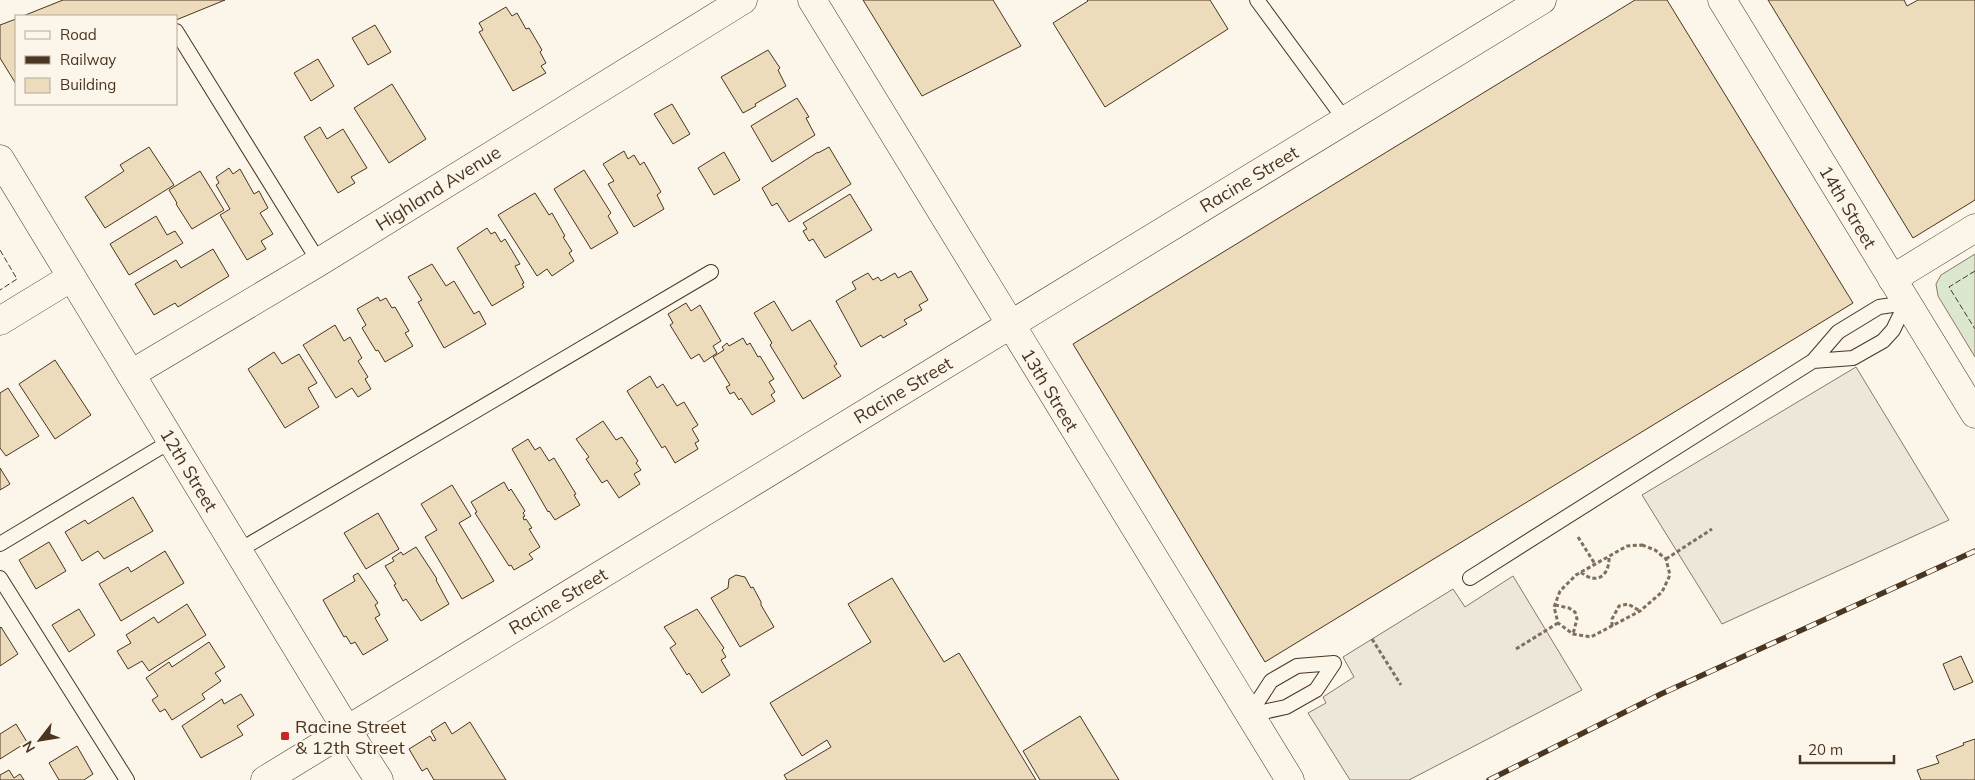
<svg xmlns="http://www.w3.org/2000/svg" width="1975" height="780" font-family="Mulish,sans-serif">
	<rect width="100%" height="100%" fill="#fbf6e9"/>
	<path fill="#dce7d0" stroke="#887966" d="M1975 254V357L1938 296 1936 284 1941 275Z"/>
	<path fill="#ede7d9" stroke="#887966" d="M1856 367 1949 520 1722 624 1642 495Z
		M1513 576 1582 690 1409 780H1350L1308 713 1326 703 1323 697 1354 677 1343 657 1453 589 1465 607Z"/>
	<path fill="#ecdcbc" stroke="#4a3520" d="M63 0H225L176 20V16H23Z
		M863 0H993L1021 46 922 96Z
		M1087 0H1210L1228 29 1105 107 1053 23 1088 1Z
		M1635 0H1667L1853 303 1265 662 1073 344Z
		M1768 0H1904L1907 6 1918 0H1975V200L1913 238Z
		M506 7 512 16 517 13 526 29 529 28 542 50 540 52 546 63 541 66 546 73 513 91 479 32 483 30 479 23Z
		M16 19V84L0 58V25Z
		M375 25 391 52 368 65 352 38Z
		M768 50 780 68 778 70 786 86 755 104 756 106 743 113 721 77Z
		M318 59 334 86 311 101 294 73Z
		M392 84 426 139 389 163 354 108Z
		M797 98 809 117 806 118 815 135 772 162 751 126Z
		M672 104 690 134 673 144 654 114Z
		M320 127 327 139 343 129 367 168 351 177 355 183 338 193 304 137Z
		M149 147 174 185 105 228 85 197 124 171 120 165Z
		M829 147 851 184 789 222 777 203 772 206 762 188 818 152V153Z
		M624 151 628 159 634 155 640 165 644 162 661 192 657 195 664 209 634 227 608 184 614 181 603 164Z
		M724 152 740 180 714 195 698 168Z
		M229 168 233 174 240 169 254 194 259 191 268 208 260 213 273 234 261 241 266 249 247 260 220 215 230 209 216 185 219 183 216 177Z
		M584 170 611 213 608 216 618 233 591 249 554 189Z
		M200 171 224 210 192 229 176 204 177 203 169 190Z
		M535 193 549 215 552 213 565 236 563 237 572 251 569 253 574 261 552 276 547 269 537 276 498 215Z
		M850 194 872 230 825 258 813 239 809 241 803 231 807 229 803 223Z
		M156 216 167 235 175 231 183 243 129 275 110 244Z
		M487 228 491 234 495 232 501 242 505 239 520 264 515 266 524 283 522 284 524 287 492 306 457 248Z
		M213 249 229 276 178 307 175 303 154 315 135 284 176 260 181 268Z
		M432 264 446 286 454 281 474 314 479 311 486 324 444 348 418 302 422 300 408 277Z
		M911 271 928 300 919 305 922 310 904 320 907 324 883 338 881 335 861 347 836 301 856 289 852 282 868 273 873 280 878 277 881 281 895 273 898 278Z
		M378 297 380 301 386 298 392 308 395 307 409 331 405 333 413 346 385 362 378 350 376 351 362 328 366 325 357 309Z
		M774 301 792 331 810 320 837 364 834 366 841 376 803 399 770 345 772 343 754 313Z
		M686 303 691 311 700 305 721 341 713 346 717 353 704 362 699 354 691 359 670 325 673 323 668 314Z
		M335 325 344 341 350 337 362 358 358 361 368 377 365 379 371 389 358 397 352 388 336 398 303 345Z
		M743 338 747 345 750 343 758 357 760 356 774 379 769 382 775 392 771 395 775 401 752 415 741 398 739 400 734 392 730 394 726 387 730 385 713 357 724 350 722 347 727 343 729 346Z
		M274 352 282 364 299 354 317 383 308 388 319 407 285 428 248 369Z
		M55 360 91 415 55 439 19 384Z
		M650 376 657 388 663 384 677 406 684 402 698 425 692 429 699 441 695 443 698 449 675 463 665 446 662 448 627 391Z
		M8 388 39 436 6 456 0 448V393Z
		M603 421 616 440 622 437 638 461 636 463 641 470 634 474 640 484 619 498 607 480 602 483 586 459 589 457 576 439Z
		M528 439 535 450 540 447 549 461 554 458 576 494 574 495 580 505 555 520 549 511 548 512 512 449Z
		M0 468 10 484 0 490Z
		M504 482 509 491 511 489 525 511 523 513 525 516 523 517 524 520 526 519 532 528 529 529 540 547 529 554 533 559 514 570 511 565 509 566 475 513 477 512 471 502Z
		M452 485 471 516 459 523 494 581 462 599 425 537 437 530 421 504Z
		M133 497 153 531 104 559 98 551 82 561 65 532 85 520 88 524Z
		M378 513 399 549 366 569 344 533Z
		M49 542 66 571 36 589 19 560Z
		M416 547 437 579 436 580 449 604 421 621 406 599 403 601 394 585 396 584 385 566 394 561 392 558 401 552 403 555Z
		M165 551 184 583 121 621 99 584 128 567 131 572Z
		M358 573 378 603 375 605 380 615 375 618 388 640 363 655 355 642 351 644 346 636 344 637 323 600 355 581 353 576Z
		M736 575 745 577 751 588 753 587 761 602V605L774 627 740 647 711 598 728 588 729 579Z
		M892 578 944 662 959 653 1036 780H787L784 775 831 747 827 740 802 756 770 703 871 642 848 604Z
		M187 604 206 635 149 671 142 661 128 669 117 651 131 643 126 635 154 617 158 623Z
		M79 609 95 635 69 652 52 625Z
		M697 609 724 648 722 650 726 657 721 660 730 675 702 693 689 673 687 675 670 648 676 644 664 627Z
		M1 627 18 654 0 666V628Z
		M209 642 225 667 215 673 221 681 202 694 205 699 172 720 165 709 160 712 152 700 158 696 146 678 169 662 172 667Z
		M1961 656 1973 682 1954 690 1943 664Z
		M241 694 254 715 237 726 243 735 201 758 182 726 222 699 224 704Z
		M1080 716 1119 780H1040L1023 751Z
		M445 722 452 734 470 722 506 780H434L427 768 422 771 409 749 430 736 433 741 436 740 431 731Z
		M16 724 27 742 0 759V734Z
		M1975 739V780H1921L1917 770 1939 763 1936 756 1964 745 1963 743Z
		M77 746 93 774 84 780H59L49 763Z
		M9 770 14 778 20 774 24 780H0V775Z"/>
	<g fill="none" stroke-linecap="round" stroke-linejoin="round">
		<g stroke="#4a3520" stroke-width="16">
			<path id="lane" d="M1257 0 1345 120
				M176 31 319 262
				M1906 303 1893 330 1883 341 1853 358 1813 361 1838 332 1879 307Z
				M0 544 171 441
				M238 551 711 272
				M0 578 127 780
				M1470 578 1813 361
				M1334 663 1316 690 1286 707 1249 715 1271 681 1297 666Z"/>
		</g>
		<g stroke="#4a3520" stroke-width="29">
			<path id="street" d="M812 0 1290 780
				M0 159 347 730
				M1892 279 1975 228
				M0 321 72 277
				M131 374 319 262 743 0"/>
		</g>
		<g stroke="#4a3520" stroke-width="29">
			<path id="secondary" d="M1722 0 1975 414
				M347 730 379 780"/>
		</g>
		<g stroke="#4a3520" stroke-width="29">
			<path id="primary" d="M265 780 1542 0"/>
		</g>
		<path stroke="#7f6f5c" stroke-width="3" stroke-dasharray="4 2.5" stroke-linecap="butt" d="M1578 537 1595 564
			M1642 545 1655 550 1666 559 1670 575 1662 592 1640 611 1591 637 1573 634 1558 623 1554 607 1560 591 1576 575 1627 546Z
			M1666 559 1712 529
			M1581 572C1597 586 1610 575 1609 556
			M1555 605 1569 608 1575 612 1577 619 1573 634
			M1612 626V619L1619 606 1628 604 1640 611
			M1372 639 1401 685
			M1516 649 1558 623"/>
		<use href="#lane" stroke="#fbf6e9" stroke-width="14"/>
		<use href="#street" stroke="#fbf6e9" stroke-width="28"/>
		<use href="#secondary" stroke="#fbf6e9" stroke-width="28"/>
		<use href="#primary" stroke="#fbf6e9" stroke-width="28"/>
		<g stroke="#4a3520" stroke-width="5.5">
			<path id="rail" d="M1489 780 1661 694 1975 551"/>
		</g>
		<use href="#rail" stroke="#fbf6e9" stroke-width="4" stroke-dasharray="11" stroke-linecap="butt"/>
		<path stroke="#4a3520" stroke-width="1" stroke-dasharray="6 2.5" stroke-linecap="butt" d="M0 250 17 279 0 290
			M1975 271 1949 287 1975 329"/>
	</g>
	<rect fill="#c62828" stroke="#fbf6e9" stroke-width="2" x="280" y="731" width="10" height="10" rx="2.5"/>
	<g text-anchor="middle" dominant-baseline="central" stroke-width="4" stroke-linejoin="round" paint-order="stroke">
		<g font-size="18" fill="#4a3520" stroke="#fbf6e9">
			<text transform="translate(1249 179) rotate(-31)">Racine Street</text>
			<text transform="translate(438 188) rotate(-32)">Highland Avenue</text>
			<text transform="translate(1848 207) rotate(59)">14th Street</text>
			<text transform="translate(903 390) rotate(-31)">Racine Street</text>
			<text transform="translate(1050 390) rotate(59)">13th Street</text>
			<text transform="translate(189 470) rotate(59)">12th Street</text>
			<text transform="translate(558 601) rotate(-31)">Racine Street</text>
		</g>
		<g font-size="18" fill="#4a3520" stroke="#fbf6e9" text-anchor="start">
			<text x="295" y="726">Racine Street<tspan x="295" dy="21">&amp; 12th Street</tspan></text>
		</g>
	</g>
	<rect x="15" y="15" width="162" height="90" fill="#fbf6e9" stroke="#b4a999"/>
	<rect x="25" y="31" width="25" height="8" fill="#fbf6e9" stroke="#b4a999"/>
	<text x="60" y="40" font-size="15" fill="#4a3520">Road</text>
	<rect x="25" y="56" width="25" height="8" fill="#4a3520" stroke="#b4a999"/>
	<text x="60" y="65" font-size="15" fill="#4a3520">Railway</text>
	<rect x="25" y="78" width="25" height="15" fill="#ecdcbc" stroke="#b4a999"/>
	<text x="60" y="90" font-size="15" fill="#4a3520">Building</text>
	<g transform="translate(40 740) rotate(239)" stroke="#fbf6e9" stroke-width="4" paint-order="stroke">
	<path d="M0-4L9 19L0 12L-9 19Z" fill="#4a3520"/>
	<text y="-8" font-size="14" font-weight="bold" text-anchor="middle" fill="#4a3520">N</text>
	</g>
	<path d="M1800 755v8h94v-8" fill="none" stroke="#4a3520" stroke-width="2.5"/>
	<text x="1808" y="755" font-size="15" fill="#4a3520" stroke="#fbf6e9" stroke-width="4" paint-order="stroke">20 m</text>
</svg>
